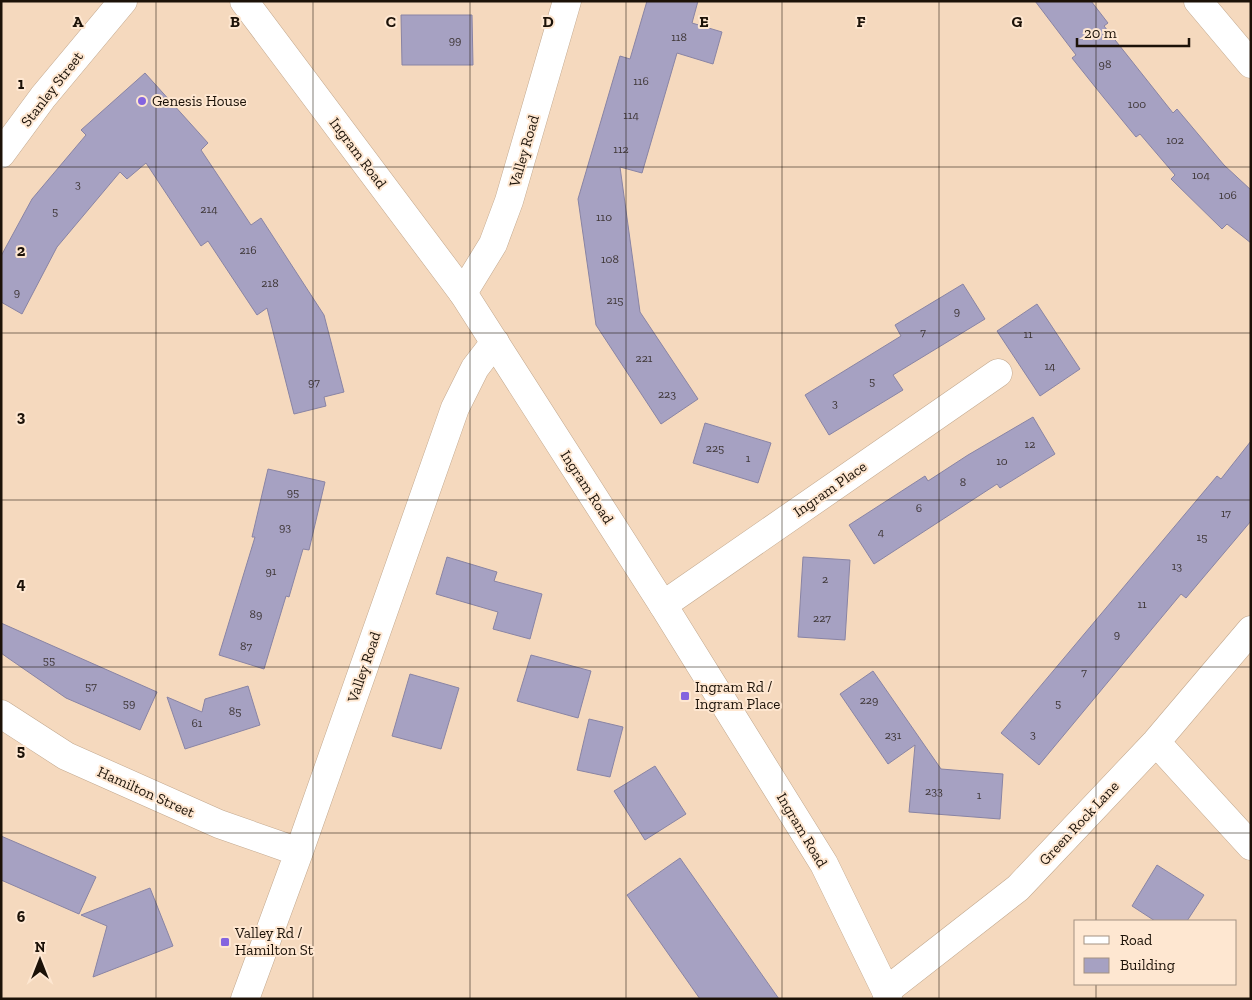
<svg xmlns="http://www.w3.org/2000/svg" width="1252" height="1000" font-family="'Zilla Slab',serif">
	<rect width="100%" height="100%" fill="#f5d9be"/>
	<path fill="#a6a1c2" stroke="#8984a4" d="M647 1H698L692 23 722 32 713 64 677 53 642 173 620 167 640 312 698 399 661 424 596 325 578 199 620 56 630 59Z
		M1035 1H1091L1108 23 1104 26 1173 113 1177 109 1224 165 1251 190V243L1227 224 1222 229 1171 179 1175 175 1140 134 1136 137 1104 98 1072 58 1076 55Z
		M401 15H472L473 65H402Z
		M145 73 208 143 201 150 251 225 261 218 324 315 344 392 324 397 326 406 294 414 267 308 257 315 208 241 201 246 146 163 127 179 120 172 57 247 22 314 1 302V256L32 199 86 135 81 130Z
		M963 284 985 319 893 375 903 390 829 435 805 395 901 336 895 325Z
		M1037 304 1080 369 1040 396 997 331Z
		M1033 417 1055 454 1000 488 997 484 874 564 849 525 925 476 928 481 968 455Z
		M705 423 771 443 758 483 693 463Z
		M1251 441V521L1186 598 1181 594 1039 765 1001 733 1217 476 1221 479Z
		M268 469 325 482 309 550 303 549 289 597 286 596 264 669 219 655 255 537H252Z
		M447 557 497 572 494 581 542 594 530 639 493 629 498 612 436 594Z
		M803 557 850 560 845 640 798 637Z
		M1 623 157 692 140 730 66 698 8 658 1 653Z
		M531 655 591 671 578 718 517 701Z
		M873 671 941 769 1003 774 1000 819 909 812 915 745 888 764 840 694Z
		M410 674 459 688 441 749 392 736Z
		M248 686 260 725 185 749 167 697 202 712 205 699Z
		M589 719 623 727 610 777 577 770Z
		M655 766 686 814 645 840 614 791Z
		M1 836 96 877 79 914 1 880Z
		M680 858 779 999H700L627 895Z
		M1157 865 1204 895 1187 921H1155L1132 906Z
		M150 888 173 946 93 977 107 926 81 915Z"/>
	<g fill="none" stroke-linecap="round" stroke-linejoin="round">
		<g stroke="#c2a88e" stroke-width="29">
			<path id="minor" d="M1198 1 1251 64
				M1 154 43 97 123 1
				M463 293 493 244 509 201 567 1
				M663 605 998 373
				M1 714 66 756 219 824 299 852
				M1156 742 1251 846
				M886 991 1018 888 1156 742 1251 630
				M245 999 299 852 455 408 475 368 495 342"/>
		</g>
		<g stroke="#c2a88e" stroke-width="29">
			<path id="tertiary" d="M244 1 463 293 663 605 824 864 886 991 888 999"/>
		</g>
		<use href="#minor" stroke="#fff" stroke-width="28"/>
		<use href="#tertiary" stroke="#fff" stroke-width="28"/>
	</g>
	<path fill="none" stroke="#1c1208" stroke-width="1" stroke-opacity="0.55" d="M156 1V999M313 1V999M470 1V999M626 1V999M782 1V999M939 1V999M1096 1V921M1 167H1251M1 333H1251M1 500H1251M1 667H1251M1 833H1251M1096 984V999"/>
	<g fill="#8464df" stroke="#fee7d1" stroke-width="2">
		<circle cx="142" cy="101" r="5"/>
		<rect x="680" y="691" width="10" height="10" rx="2.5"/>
		<rect x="220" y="937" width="10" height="10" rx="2.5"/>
	</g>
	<g text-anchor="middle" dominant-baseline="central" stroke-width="4" stroke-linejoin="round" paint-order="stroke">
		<g font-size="12" fill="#3e3636">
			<text x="679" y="37">118</text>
			<text x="455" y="40">99</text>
			<text x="1105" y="64">98</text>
			<text x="641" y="81">116</text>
			<text x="1137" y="104">100</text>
			<text x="631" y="115">114</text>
			<text x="1175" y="140">102</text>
			<text x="621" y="149">112</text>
			<text x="1201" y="175">104</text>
			<text x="78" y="184">3</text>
			<text x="1228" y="195">106</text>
			<text x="209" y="209">214</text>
			<text x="55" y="211">5</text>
			<text x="604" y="217">110</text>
			<text x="248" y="250">216</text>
			<text x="610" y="259">108</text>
			<text x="270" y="283">218</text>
			<text x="17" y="292">9</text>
			<text x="615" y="300">215</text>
			<text x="957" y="311">9</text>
			<text x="923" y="332">7</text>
			<text x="1028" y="334">11</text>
			<text x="644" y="358">221</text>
			<text x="1050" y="366">14</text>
			<text x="872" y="381">5</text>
			<text x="314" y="382">97</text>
			<text x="667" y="394">223</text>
			<text x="835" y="403">3</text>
			<text x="1030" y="444">12</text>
			<text x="715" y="448">225</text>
			<text x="748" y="458">1</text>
			<text x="1002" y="461">10</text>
			<text x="963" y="482">8</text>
			<text x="293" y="492">95</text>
			<text x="919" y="508">6</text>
			<text x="1226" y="513">17</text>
			<text x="285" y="527">93</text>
			<text x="881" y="532">4</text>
			<text x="1202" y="537">15</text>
			<text x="1177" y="566">13</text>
			<text x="271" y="571">91</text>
			<text x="825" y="579">2</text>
			<text x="1142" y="604">11</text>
			<text x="256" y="614">89</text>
			<text x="822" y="618">227</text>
			<text x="1117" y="634">9</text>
			<text x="246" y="646">87</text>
			<text x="49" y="660">55</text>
			<text x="1084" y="672">7</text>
			<text x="91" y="686">57</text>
			<text x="869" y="700">229</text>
			<text x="129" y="703">59</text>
			<text x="1058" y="703">5</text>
			<text x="235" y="711">85</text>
			<text x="197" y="723">61</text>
			<text x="1033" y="734">3</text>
			<text x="893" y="735">231</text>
			<text x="934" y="791">233</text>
			<text x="979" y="795">1</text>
		</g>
		<g font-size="15" fill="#1c1208" stroke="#fee7d1">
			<text transform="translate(52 89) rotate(-52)">Stanley Street</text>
			<text transform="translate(524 151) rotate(-74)">Valley Road</text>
			<text transform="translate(358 153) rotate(53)">Ingram Road</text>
			<text transform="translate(587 487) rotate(57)">Ingram Road</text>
			<text transform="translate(830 489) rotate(-35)">Ingram Place</text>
			<text transform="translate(364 667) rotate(-71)">Valley Road</text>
			<text transform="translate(146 792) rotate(24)">Hamilton Street</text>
			<text transform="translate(1079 823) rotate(-47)">Green Rock Lane</text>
			<text transform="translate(802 830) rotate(59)">Ingram Road</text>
		</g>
		<g font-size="15" fill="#1c1208" stroke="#fee7d1" text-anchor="start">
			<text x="152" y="101">Genesis House</text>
			<text x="695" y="687">Ingram Rd /<tspan x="695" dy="17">Ingram Place</tspan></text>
			<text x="235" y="933">Valley Rd /<tspan x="235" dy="17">Hamilton St</tspan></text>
		</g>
	</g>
	<g font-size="16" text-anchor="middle" font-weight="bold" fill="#1c1208" stroke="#fee7d1" stroke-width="4" stroke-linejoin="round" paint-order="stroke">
		<text x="78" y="27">A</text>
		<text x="235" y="27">B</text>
		<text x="391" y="27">C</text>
		<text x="548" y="27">D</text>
		<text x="704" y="27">E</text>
		<text x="861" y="27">F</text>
		<text x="1017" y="27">G</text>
		<text x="21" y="89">1</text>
		<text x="21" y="256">2</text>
		<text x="21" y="422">3</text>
		<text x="21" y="589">4</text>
		<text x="21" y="756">5</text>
		<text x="21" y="922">6</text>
	</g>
	<rect width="1252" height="1000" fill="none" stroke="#1c1208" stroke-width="5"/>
	<rect x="1074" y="920" width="162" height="65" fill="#fee7d1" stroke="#a49281"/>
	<rect x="1084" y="936" width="25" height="8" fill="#ffffff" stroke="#a49281"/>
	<text x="1120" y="945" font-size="15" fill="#1c1208">Road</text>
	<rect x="1084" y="958" width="25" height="15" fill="#a6a1c2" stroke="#a49281"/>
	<text x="1120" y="970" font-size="15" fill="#1c1208">Building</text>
	<g transform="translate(40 960)" stroke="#fee7d1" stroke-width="4" paint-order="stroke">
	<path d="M0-4L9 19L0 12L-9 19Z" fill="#1c1208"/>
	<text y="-8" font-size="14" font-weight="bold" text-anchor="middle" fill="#1c1208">N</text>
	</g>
	<path d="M1077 38v8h112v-8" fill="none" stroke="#1c1208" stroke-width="2.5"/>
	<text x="1084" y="38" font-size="15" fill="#1c1208" stroke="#fee7d1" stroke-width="4" paint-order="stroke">20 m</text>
</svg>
